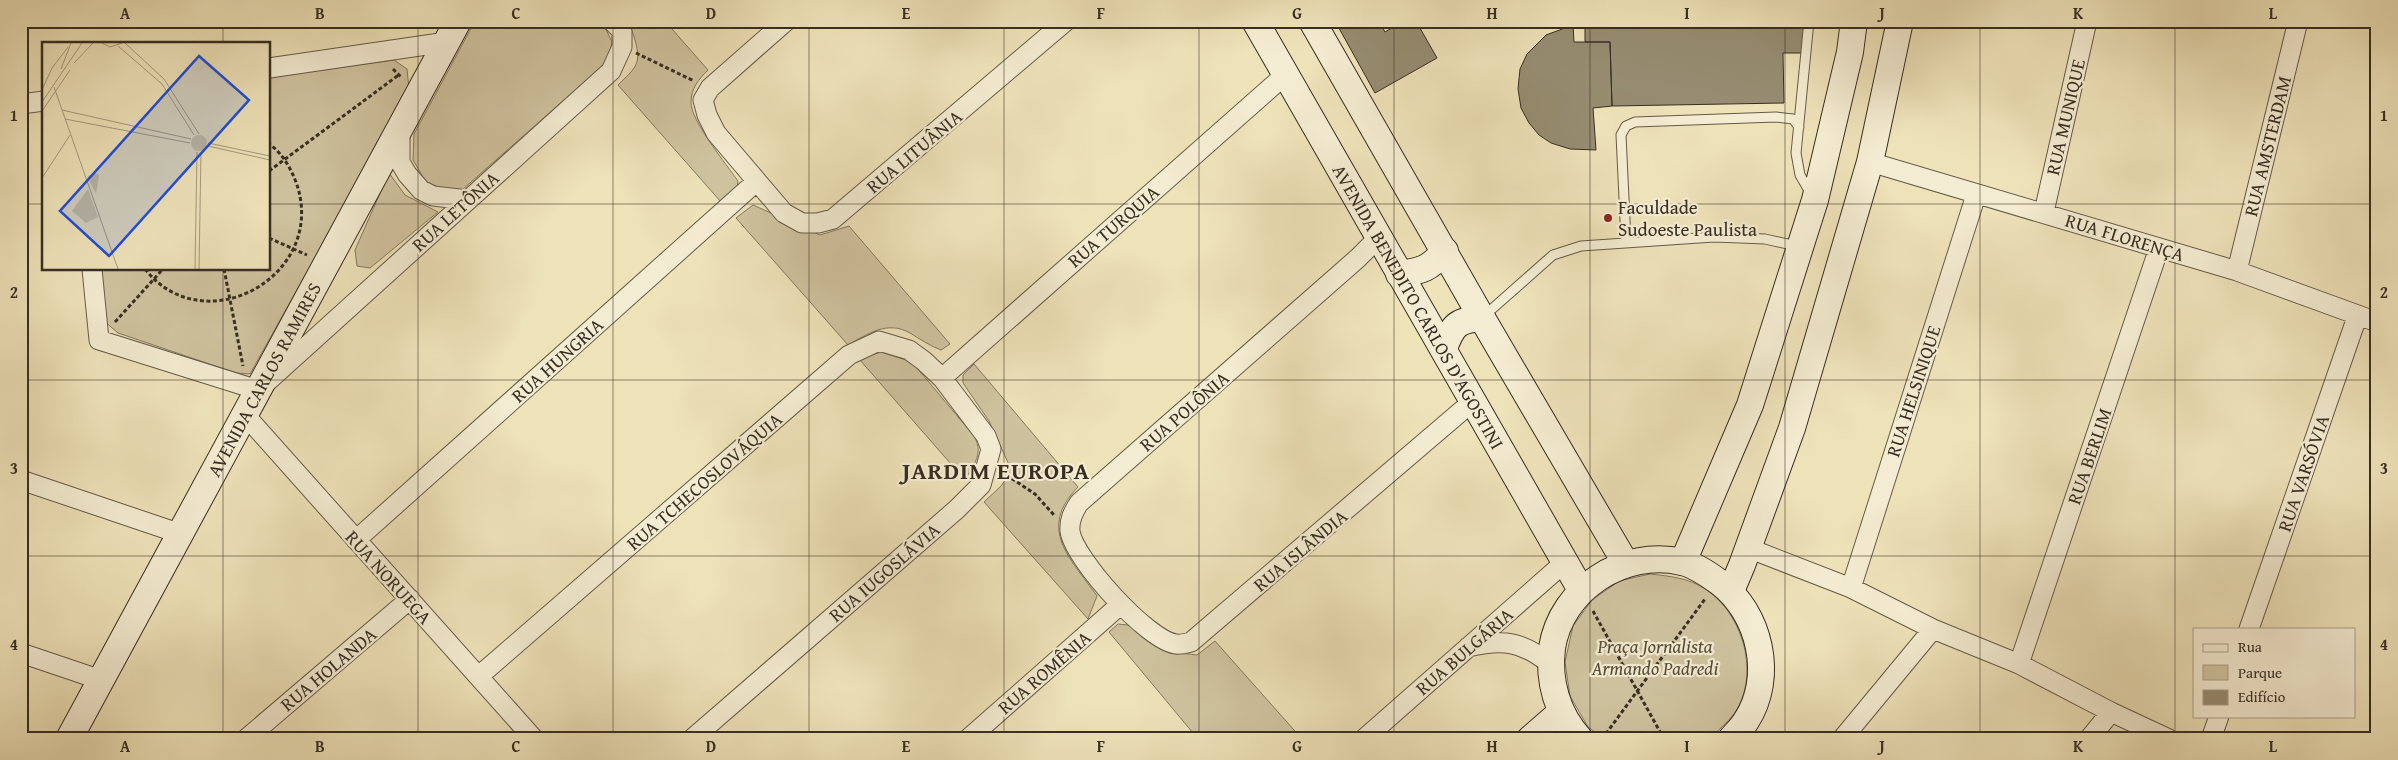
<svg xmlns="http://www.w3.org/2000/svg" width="2398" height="760" font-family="'Gentium Book Plus',serif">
	<rect width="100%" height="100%" fill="#eee2b9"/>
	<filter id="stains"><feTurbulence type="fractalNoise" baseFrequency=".004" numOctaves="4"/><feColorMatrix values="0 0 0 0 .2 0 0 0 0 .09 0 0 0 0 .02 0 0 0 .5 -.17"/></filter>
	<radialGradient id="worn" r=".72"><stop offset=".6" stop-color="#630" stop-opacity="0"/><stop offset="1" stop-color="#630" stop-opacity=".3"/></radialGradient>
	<path fill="#cfc39f" stroke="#837860" d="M475 21H602L612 42 608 61 462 190 448 191 426 182 413 160 414 134Z
		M627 21H665L708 70C699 79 691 88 691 102 690 120 727 165 738 181L737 188 721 202 618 85C635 68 642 65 635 40 633 33 631 27 627 21Z
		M394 60 407 69 409 89 250 374 236 373 118 333 104 321 99 269H269V77Z
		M389 173 405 195 438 212 370 268 357 266 355 250Z
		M753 205 820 235 849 226 950 344 941 350C930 346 920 339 910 333 887 320 868 334 848 345L736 218Z
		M881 352 912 362 974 436C984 453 974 464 965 480L859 359Z
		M974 364 1078 487C1037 529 1070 558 1097 596L1088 619 984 502 1001 486 1008 476 1010 467 989 421 963 383V375Z
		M1650 574C1669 576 1689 578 1705 589 1743 613 1761 675 1734 714 1727 723 1717 731 1710 739H1605L1588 727 1570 696 1565 662 1573 626 1592 600 1619 581Z
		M1118 624 1128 625 1180 653 1197 655 1215 641 1302 739H1198L1109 632Z"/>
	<path fill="#968c71" stroke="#372e22" d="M1335 21H1379L1385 32 1404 21H1416L1437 58 1375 93Z
		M1585 21H1804L1805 53H1783L1784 103 1612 106 1610 42H1585Z
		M1573 25 1574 42H1610L1612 106 1593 108 1596 150 1570 149 1551 143 1539 135 1529 123 1521 108 1518 89 1520 69 1527 54 1546 35Z"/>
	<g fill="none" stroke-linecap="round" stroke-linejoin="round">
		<g stroke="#655b48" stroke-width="11">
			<path id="service" d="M1809 21 1796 153 1800 175 1811 194
				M1626 241 1621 135 1626 126 1635 122 1776 117 1793 119 1799 127
				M1484 316 1553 255 1581 246 1714 237 1765 239 1797 246"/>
		</g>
		<g stroke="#655b48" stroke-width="21">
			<path id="minor" d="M786 21 710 88 703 100 707 115 716 133 784 213 802 223H818L833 219 1066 21
				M269 68 447 42
				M21 104 44 101
				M400 130V162L407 174 421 190 433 196 468 200
				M1870 162 2237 271 2377 322
				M2044 212 2087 21
				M1378 238 1358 258 1079 503C1073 512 1069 520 1070 531 1073 558 1148 641 1176 644 1180 645 1187 643 1191 642L1472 402
				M92 269 99 340 258 390 611 71 622 47V31L612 21
				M2237 271 2298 21
				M942 378 1285 75
				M245 415 534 739
				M21 480 181 534
				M356 540 757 181
				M1748 548 1851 588 1933 629 2019 664 2111 712 2169 739
				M1851 588 1976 195
				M2249 629 2357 317
				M1468 647C1503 639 1522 641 1550 664
				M21 653 101 680
				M2019 664 2159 248
				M479 676 849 355 879 341 909 350 924 361 942 378 986 436 991 449 981 485 957 509 692 739
				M246 739 410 599
				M968 739 1120 605
				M1364 739 1564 563
				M1842 739 1933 629
				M2089 739 2111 712
				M2211 739 2219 716"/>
		</g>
		<g stroke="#372e22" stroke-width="28">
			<g id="secondary">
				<path id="s1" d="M1255 21 1581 590"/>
				<path d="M1312 21 1482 318 1626 564"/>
				<path d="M1399 274C1422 271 1429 269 1445 251"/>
				<path d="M1444 348C1453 325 1457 320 1482 318"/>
				<path d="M1683 562 1750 405 1815 200 1850 52 1854 21"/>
				<path d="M1731 591 1742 565 1792 428 1870 162 1900 21"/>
				<path id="s2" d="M69 739 458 21"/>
				<path d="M1530 739 1561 712"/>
				<path d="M1580 739C1557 714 1548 681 1552 648 1561 589 1624 548 1682 562 1695 565 1708 574 1719 582 1760 613 1775 677 1746 721 1742 728 1736 733 1731 739"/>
			</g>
		</g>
		<path stroke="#372e22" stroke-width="3" stroke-dasharray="4 2.5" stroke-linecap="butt" d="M636 53 694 81
			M393 69 402 78
			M269 171 400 74
			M269 238 307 255
			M145 269C203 343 324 278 298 188 293 172 283 153 269 144
			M224 269 243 366
			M115 322 163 269
			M1000 479 1008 476 1035 494 1054 515
			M1593 611 1664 739
			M1602 739 1705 599"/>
		<use href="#service" stroke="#f4ecd2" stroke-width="9"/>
		<use href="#minor" stroke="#f4ecd2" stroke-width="19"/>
		<use href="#secondary" stroke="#f4ecd2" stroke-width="26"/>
	</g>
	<path fill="none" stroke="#372e22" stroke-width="1" stroke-opacity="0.55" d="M223 21V44M418 21V739M613 21V739M809 21V739M1004 21V739M1199 21V739M1394 21V739M1590 21V739M1785 21V739M1980 21V739M2175 21V739M21 204H44M269 204H2377M223 269V739M21 380H2377M21 556H2377"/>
	<circle fill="#8f2418" stroke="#f4ecd2" stroke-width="2" cx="1608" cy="218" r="5"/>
	<g text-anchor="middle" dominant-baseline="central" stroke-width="4.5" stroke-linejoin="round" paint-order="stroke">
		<g font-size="19" fill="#372e22" stroke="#f4ecd2">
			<text transform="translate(2065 117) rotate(-77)">RUA MUNIQUE</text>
			<text transform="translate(2267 146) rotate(-76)">RUA AMSTERDAM</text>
			<text transform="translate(914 151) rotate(-40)">RUA LITUÂNIA</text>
			<text transform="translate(455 211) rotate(-42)">RUA LETÔNIA</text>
			<text transform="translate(1113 226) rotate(-41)">RUA TURQUIA</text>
			<text transform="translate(2125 237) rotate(17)">RUA FLORENÇA</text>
			<text stroke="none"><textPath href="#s1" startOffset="329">AVENIDA BENEDITO CARLOS D'AGOSTINI</textPath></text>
			<text transform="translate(557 360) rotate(-42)">RUA HUNGRIA</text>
			<text stroke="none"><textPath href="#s2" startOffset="409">AVENIDA CARLOS RAMIRES</textPath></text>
			<text transform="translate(1913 391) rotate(-72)">RUA HELSINIQUE</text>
			<text transform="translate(1184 411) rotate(-41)">RUA POLÔNIA</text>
			<text transform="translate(2089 456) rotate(-71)">RUA BERLIM</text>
			<text transform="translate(2303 473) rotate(-71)">RUA VARSÓVIA</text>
			<text transform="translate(704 481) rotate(-41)">RUA TCHECOSLOVÁQUIA</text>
			<text transform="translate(1300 550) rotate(-40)">RUA ISLÂNDIA</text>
			<text transform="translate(884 572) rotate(-41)">RUA IUGOSLÁVIA</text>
			<text transform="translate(389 577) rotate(48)">RUA NORUEGA</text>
			<text transform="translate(1464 651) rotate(-41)">RUA BULGÁRIA</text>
			<text transform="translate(328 669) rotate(-40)">RUA HOLANDA</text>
			<text transform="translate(1044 672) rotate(-41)">RUA ROMÊNIA</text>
		</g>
		<g font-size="19" fill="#372e22" stroke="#f4ecd2" text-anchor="start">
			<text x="1618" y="207">Faculdade<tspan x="1618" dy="22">Sudoeste Paulista</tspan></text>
		</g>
		<g font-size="19" font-style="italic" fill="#554c3b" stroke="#f4ecd2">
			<text x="1655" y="646">Praça Jornalista<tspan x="1655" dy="22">Armando Padredi</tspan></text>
		</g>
		<g font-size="24" font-weight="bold" letter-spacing="1" fill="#372e22" stroke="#f4ecd2">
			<text x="996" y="470">JARDIM EUROPA</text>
		</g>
	</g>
	<g transform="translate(42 42)">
		<rect width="228" height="228" fill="#eee2b9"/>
		<path d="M149 101a8 8 0 1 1 16 0a8 8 0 1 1-16 0ZM54 131 57 133 54 152 45 134ZM46 147 56 175 44 181 30 169Z" fill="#cfc39f"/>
		<path fill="none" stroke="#a59a7d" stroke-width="1" d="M60 1 68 5 80 1M83 1 122 37 157 92M76 4 120 42 152 93M32 21 51 1M19 27 29 1M12 45 76 227M0 48 10 26 26 5M0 60 40 1M20 68 149 97M0 69 28 28M23 77 148 101M166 101 228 114M166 104 228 118M0 136 28 93M153 227 155 110M157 227 159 110"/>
		<path fill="#1d4ed8" fill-opacity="0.15" stroke="#1d4ed8" stroke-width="2.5" d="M157 14 207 58 67 214 18 169Z"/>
		<rect width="228" height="228" fill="none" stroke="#372e22" stroke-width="2.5"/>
	</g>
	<rect width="2398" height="760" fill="none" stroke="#eee2b9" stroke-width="55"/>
	<rect x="2193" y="628" width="162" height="90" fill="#f4ecd2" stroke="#a8a08c"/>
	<rect x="2203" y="644" width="25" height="8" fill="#f4ecd2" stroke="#a8a08c"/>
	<text x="2238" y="652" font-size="15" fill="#372e22">Rua</text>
	<rect x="2203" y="665" width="25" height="15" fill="#cfc39f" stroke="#a8a08c"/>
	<text x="2238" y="678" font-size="15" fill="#372e22">Parque</text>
	<rect x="2203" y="690" width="25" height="15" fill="#968c71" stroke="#a8a08c"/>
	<text x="2238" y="702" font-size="15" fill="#372e22">Edifício</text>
	<rect x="28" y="28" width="2342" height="704" fill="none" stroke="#372e22" stroke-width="2"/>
	<g font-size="16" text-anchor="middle" font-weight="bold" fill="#372e22">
		<text x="125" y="19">A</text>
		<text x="320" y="19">B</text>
		<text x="516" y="19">C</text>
		<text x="711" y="19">D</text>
		<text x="906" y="19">E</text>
		<text x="1101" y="19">F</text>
		<text x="1297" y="19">G</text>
		<text x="1492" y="19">H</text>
		<text x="1687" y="19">I</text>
		<text x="1882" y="19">J</text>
		<text x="2078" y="19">K</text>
		<text x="2273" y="19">L</text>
		<text x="14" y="121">1</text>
		<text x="2384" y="121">1</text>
		<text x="14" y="298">2</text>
		<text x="2384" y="298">2</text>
		<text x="14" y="474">3</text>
		<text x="2384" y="474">3</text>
		<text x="14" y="650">4</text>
		<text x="2384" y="650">4</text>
		<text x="125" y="752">A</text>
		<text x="320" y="752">B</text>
		<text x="516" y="752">C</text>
		<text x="711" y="752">D</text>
		<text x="906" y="752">E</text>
		<text x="1101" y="752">F</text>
		<text x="1297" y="752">G</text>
		<text x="1492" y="752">H</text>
		<text x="1687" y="752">I</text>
		<text x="1882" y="752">J</text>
		<text x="2078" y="752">K</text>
		<text x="2273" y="752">L</text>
	</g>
	<rect width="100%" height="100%" filter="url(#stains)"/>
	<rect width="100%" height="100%" fill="url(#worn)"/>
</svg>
